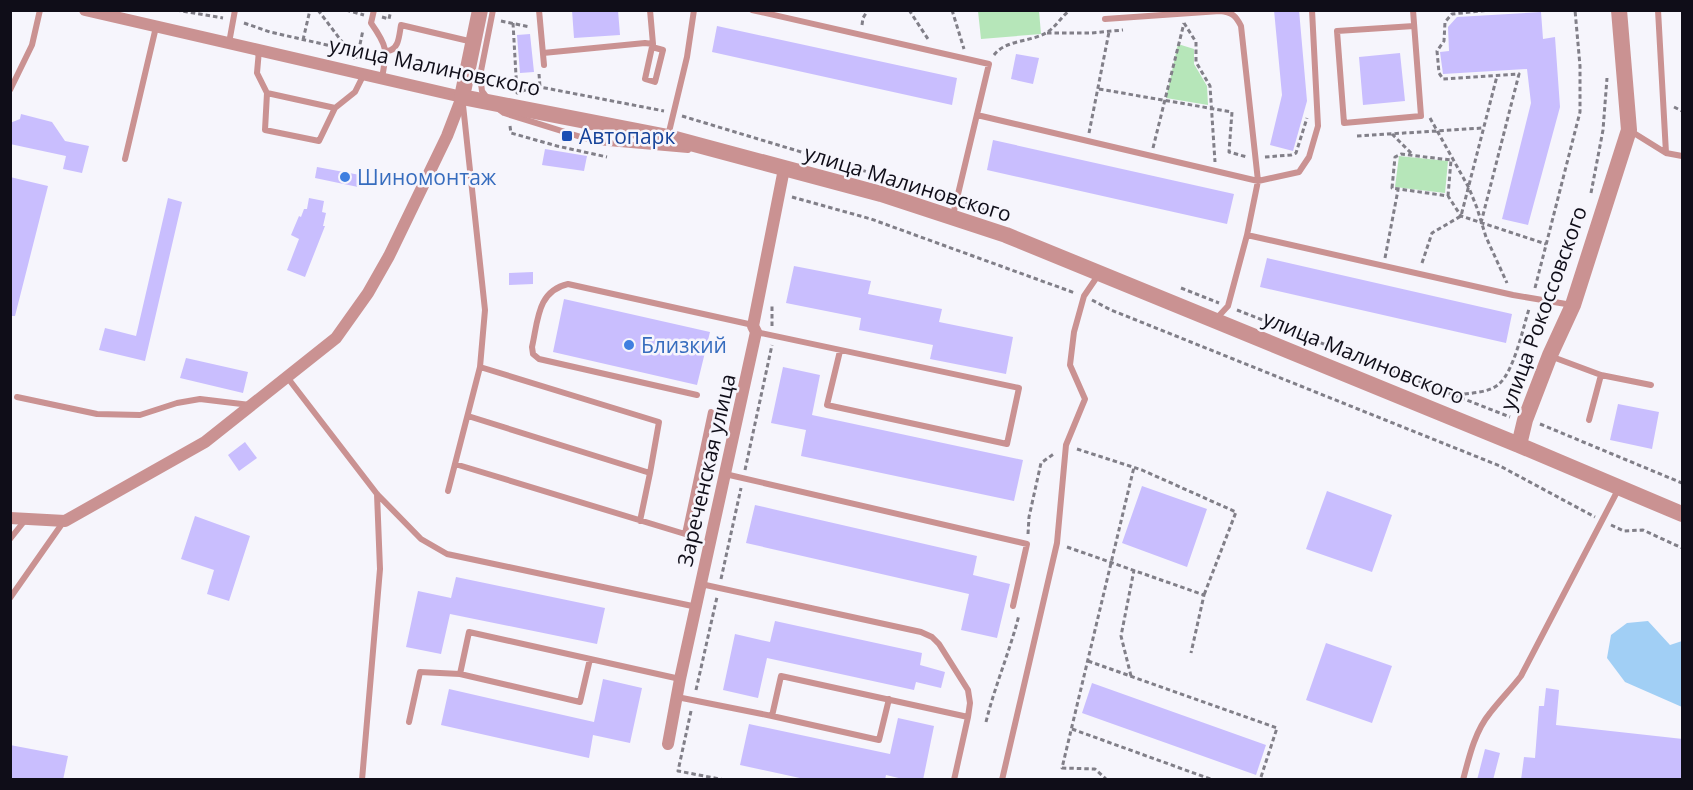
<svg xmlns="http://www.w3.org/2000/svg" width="1693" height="790" font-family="'Open Sans',sans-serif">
	<rect width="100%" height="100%" fill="#f6f5fc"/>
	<path fill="#b6e6b9" d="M978 11H1039L1041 34 981 39Z
		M1178 44 1194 49V64L1207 86 1208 105 1166 98Z
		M1399 156 1448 161 1445 193 1395 187Z"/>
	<path fill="#a1cff5" d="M1648 621 1670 645 1682 641V707L1625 682 1607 658 1611 635 1627 623Z"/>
	<path fill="#c9befe" d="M572 10H618L620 35 574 38Z
		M1274 10H1299L1307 101 1293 151 1270 145 1282 95Z
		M1541 12 1543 39 1555 37 1560 107 1528 225 1502 219 1531 103 1527 69 1443 74 1440 52 1449 51 1448 27 1457 17Z
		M717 26 957 78 952 105 712 52Z
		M530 34 534 72 520 73 517 35Z
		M1400 53 1405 101 1363 105 1359 57Z
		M1016 54 1039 58 1033 84 1011 79Z
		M21 114 52 122 65 141 89 146 82 173 63 169 66 156 10 144V123L20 119Z
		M993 140 1234 194 1227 224 987 170Z
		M545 149 587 156 584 171 542 165Z
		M317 167 360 175 358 187 315 178Z
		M10 177 48 186 15 316H10Z
		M168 198 182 202 145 361 99 350 105 328 136 336Z
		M309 198 324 201 322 212 326 213 323 226H325L305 277 287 270 299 239 291 235 299 216 301 217 304 209H307Z
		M1267 258 1512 314 1506 343 1260 287Z
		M794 266 871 281 868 294 942 309 939 322 1013 337 1006 374 930 359 933 345 859 330 861 318 786 303Z
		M533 272V284L509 285V273Z
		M564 299 710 332 697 385 553 352Z
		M186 358 248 372 243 393 180 378Z
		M783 367 820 375 812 415 1023 460 1014 501 801 456 806 430 771 423Z
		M1618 404 1659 412 1652 449 1610 440Z
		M245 442 257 458 239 471 228 455Z
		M1142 486 1207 509 1187 567 1122 543Z
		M1327 491 1392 515 1372 572 1306 549Z
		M755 505 977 556 973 575 1010 584 997 638 961 630 969 594 746 543Z
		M195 516 250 536 229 601 207 594 214 570 181 559Z
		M456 577 605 608 597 644 450 614 441 654 406 647 418 591 451 598Z
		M775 621 922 653 920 665 945 672 941 688 916 682 914 690 767 658 758 698 723 690 735 634 770 642Z
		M1326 643 1392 666 1372 723 1306 700Z
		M603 679 642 688 630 743 593 735 589 758 441 725 449 689 594 722Z
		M1092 683 1266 745 1256 775 1082 713Z
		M1546 688 1559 690 1556 725 1683 739V780H1521L1524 757 1535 758 1539 706H1544Z
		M898 718 934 726 923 780H907L886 775 885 780H809L740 765 749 724 890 754Z
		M10 745 68 756 63 780H10Z
		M1485 749 1500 753 1493 780H1477Z"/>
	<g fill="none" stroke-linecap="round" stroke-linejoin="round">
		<path stroke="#817f88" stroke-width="3" stroke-dasharray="4.5 3" stroke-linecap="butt" d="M176 10 223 18
			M318 10 355 59
			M346 10 364 15
			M909 10 928 39
			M952 10 964 49
			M382 17 389 19 391 10
			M501 21 530 27
			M244 23 270 32 358 52
			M513 23 517 93 528 89 540 87 664 111
			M1184 23 1196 42V62L1210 86 1215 162
			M862 25 863 18 868 10
			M1047 33H1091L1123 30
			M303 40 310 10
			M994 55C1005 40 1030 42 1046 33 1055 28 1061 17 1070 10
			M357 59 363 30
			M539 74 540 87
			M1099 89 1232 112 1229 152 1247 157
			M1674 107 1682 111
			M682 116 871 173
			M1430 118 1469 188 1477 208 1486 237 1507 283
			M510 126 511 133 557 146 607 157
			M1089 133 1109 32
			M1392 134 1413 155
			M1357 136 1483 128
			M1153 148 1184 23
			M1265 157 1291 155 1296 153 1307 118
			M903 183 949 196
			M1591 193 1603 130 1607 78
			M1448 196 1451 160 1401 154 1395 157 1392 188 1448 196 1461 216 1546 244
			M792 197 871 219 1075 293
			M966 202 985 210
			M1481 223 1519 74 1443 79 1439 73 1437 51 1444 41 1445 22 1452 14 1491 10
			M1385 258 1398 190
			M1422 263 1432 233 1461 216 1497 76
			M1181 288 1219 303
			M1535 288 1580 112V66L1575 10
			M1092 300 1111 310 1500 466 1595 517
			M1237 310 1510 417
			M772 326V306
			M1457 395C1470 393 1489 393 1499 384 1514 371 1523 328 1529 309
			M1540 424 1682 483
			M1077 449 1142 470 1236 512 1204 595
			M745 470 772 345
			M1611 525 1624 531 1643 530 1682 548
			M1028 534 1029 517 1041 463 1055 453
			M1067 547 1204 595 1191 653
			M721 579 741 488
			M1088 661 1277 728 1260 780
			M1131 676 1121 636 1134 570
			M696 690 717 597
			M691 711 678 771 725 780
			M986 722C995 685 1010 651 1019 615
			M1072 729 1213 780
			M1107 780 1095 769 1062 768 1134 467"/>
		<path stroke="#ca9292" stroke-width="6" d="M374 10 371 23C388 47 387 50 382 78
			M539 10 544 65
			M650 10 653 44
			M752 10 989 64 953 215
			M1413 10 1421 116 1344 123 1337 31 1414 26
			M1105 19 1220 11C1232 12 1236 16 1241 26L1258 181 1247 235 1228 306 1216 319
			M229 43 235 10
			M259 50 257 73 267 93 265 130 319 141 335 108 355 92 364 74
			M387 51C399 50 399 36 401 25L473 42
			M543 53 645 43 653 44 652 47 645 79 655 82 663 50 652 47
			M10 90 32 45 40 10
			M267 93 335 108
			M488 99 482 91 480 76 493 10
			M500 110 504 113 597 142 688 150
			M977 115 1258 181 1299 172 1309 157 1318 126 1312 10
			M1629 130 1666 153 1658 10
			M668 136 687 57 694 10
			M1666 153 1682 156
			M125 159 156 27
			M1247 235 1513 295 1572 305
			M756 332 1019 388 1007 444 827 405 840 351
			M1550 356 1601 375 1651 385
			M287 377 377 494 421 539 447 554 697 607
			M697 395 539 359 533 354 532 347C538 321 537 291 568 284L753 325
			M17 397 97 414 140 415 177 403 200 399 250 405
			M468 416 650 473 659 422 480 367
			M1589 420 1601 375
			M455 464 685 534 711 412
			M725 474 1027 544 1013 606
			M448 491 480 367 485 310 463 105
			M640 521 650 473
			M10 539 26 519
			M10 598 64 521
			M460 674 580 702 590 659
			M677 697 772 716 781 676 968 717 970 703 968 690 939 644 932 637 921 632 701 584
			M772 716 879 740 889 699
			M409 722 420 672 460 674 469 632 680 679
			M362 780 380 569 377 494
			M954 780 968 717
			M1002 780 1057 543 1066 445 1085 399 1070 365 1074 332 1084 296 1099 274
			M1463 780C1469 757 1475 731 1490 713 1500 700 1511 689 1521 676L1619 488"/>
		<path stroke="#ca9292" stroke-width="12" d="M10 518 65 521 205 442 336 338 368 293 389 256 447 136 462 97 85 10
			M668 744 680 679 756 332 753 326 784 169"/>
		<path stroke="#ca9292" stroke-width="16" d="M480 10 462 97 668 137 881 194 1006 235 1519 445 1682 514
			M1519 445 1525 420 1550 355 1573 305 1629 130 1619 10"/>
	</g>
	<rect fill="#1a4fb4" stroke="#f6f5fc" stroke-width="2" x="561" y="130" width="12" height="12" rx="3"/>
	<g fill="#3f7fe0" stroke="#f6f5fc" stroke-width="2">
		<circle cx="345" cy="177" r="6"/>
		<circle cx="629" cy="345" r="6"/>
	</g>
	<g text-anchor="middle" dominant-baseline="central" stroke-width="5" stroke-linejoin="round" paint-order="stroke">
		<g font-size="21" fill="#0f0d18" stroke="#f6f5fc">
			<text transform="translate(435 66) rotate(12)">улица Малиновского</text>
			<text transform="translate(908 183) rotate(17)">улица Малиновского</text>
			<text transform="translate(1543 308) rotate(-70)">улица Рокоссовского</text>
			<text transform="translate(1364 357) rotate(22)">улица Малиновского</text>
			<text transform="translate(706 470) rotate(-77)">Зареченская улица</text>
		</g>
		<g font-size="21" fill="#164399" stroke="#f6f5fc" text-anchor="start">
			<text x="579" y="136">Автопарк</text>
		</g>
		<g font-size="21" fill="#366cbe" stroke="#f6f5fc" text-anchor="start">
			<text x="357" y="177">Шиномонтаж</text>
			<text x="641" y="345">Близкий</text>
		</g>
	</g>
	<rect width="1693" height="790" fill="none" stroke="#0f0d18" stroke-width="24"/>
</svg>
